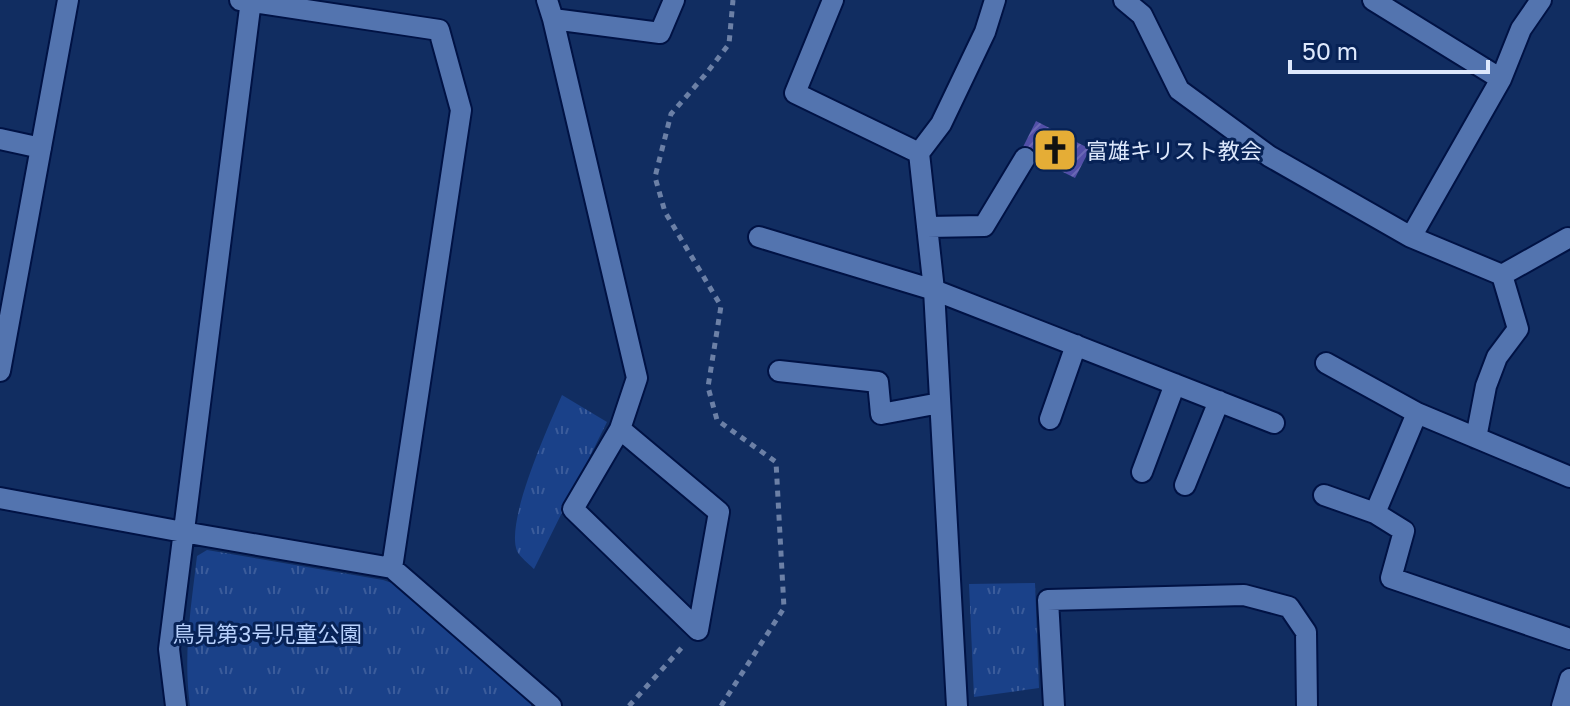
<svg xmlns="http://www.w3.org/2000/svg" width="1570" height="706" font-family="'Golos Text','Noto Sans JP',sans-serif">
	<defs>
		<pattern id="park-tufts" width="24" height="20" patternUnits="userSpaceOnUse" patternTransform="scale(2)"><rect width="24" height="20" fill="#1a4189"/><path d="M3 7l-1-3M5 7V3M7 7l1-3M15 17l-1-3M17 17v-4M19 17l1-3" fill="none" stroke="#3b5c9b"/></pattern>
		<pattern id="building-hatch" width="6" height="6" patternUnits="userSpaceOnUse" patternTransform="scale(2)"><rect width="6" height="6" fill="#524fa8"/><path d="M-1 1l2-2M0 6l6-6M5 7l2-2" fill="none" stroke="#6a68b5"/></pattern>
	</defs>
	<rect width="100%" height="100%" fill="#112d61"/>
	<path fill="url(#park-tufts)" d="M562 395 607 422 534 569C529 564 520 557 517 551 505 521 549 425 562 395Z
		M207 550 383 580 392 583 531 701V706H190C183 655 191 607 197 556Z
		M1035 583 1039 688 974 697 969 584Z"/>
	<path fill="url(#building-hatch)" d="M1036 121 1090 149 1075 178 1021 151Z"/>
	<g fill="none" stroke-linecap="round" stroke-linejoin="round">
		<g stroke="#001244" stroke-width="24">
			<path id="street" d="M240 0 439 30 461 110 392 568
				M547 0 553 19 637 378 620 429 573 509 698 630
				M833 0 795 93 919 153
				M1124 0 1142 15 1179 90 1269 156 1411 237 1502 275 1518 329 1497 357 1486 386 1476 438
				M1373 0 1501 79
				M553 19 660 33 674 0
				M0 139 41 148
				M927 227 984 226 1025 158
				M759 237 934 290 1274 423
				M1411 237 1501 79 1521 29 1541 0
				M1502 275 1568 238
				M1326 363 1417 413 1570 477
				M0 371 68 0
				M779 371 878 382 881 414 940 403
				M1417 413 1375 513 1404 531 1391 578 1570 639
				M1050 419 1076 345
				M620 429 719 512 698 630
				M1142 472 1175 384
				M1185 485 1219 401
				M1324 495 1375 513
				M0 498 183 532 392 568 551 706
				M176 706 169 649 251 0
				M957 706 934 290 919 153 941 124 985 32 995 0
				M1054 706 1048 600 1244 595 1289 607 1306 632 1307 706
				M1562 706 1570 679"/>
		</g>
		<path stroke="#6c80a6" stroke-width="5" stroke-dasharray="6 6" stroke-linecap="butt" d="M629 706 685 644
			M721 706 784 608 776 462 717 420 708 387 721 306 665 212 655 177 671 114 705 75 729 44 733 0"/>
		<use href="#street" stroke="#5374af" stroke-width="20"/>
	</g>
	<defs>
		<g id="church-square" transform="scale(2.3)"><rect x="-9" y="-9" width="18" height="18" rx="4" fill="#e5ad36" stroke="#072256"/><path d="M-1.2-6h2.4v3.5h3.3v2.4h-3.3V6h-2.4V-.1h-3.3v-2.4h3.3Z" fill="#111"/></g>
	</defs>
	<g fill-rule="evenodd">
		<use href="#church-square" x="1055" y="150"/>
	</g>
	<g text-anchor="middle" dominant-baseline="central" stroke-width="6" stroke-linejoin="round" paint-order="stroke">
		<g font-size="22" fill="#dde8fc" stroke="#072256" text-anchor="start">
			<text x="1086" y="150">富雄キリスト教会</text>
		</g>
		<g font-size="22" fill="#b7d0fc" stroke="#072256">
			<text x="267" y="633">鳥見第3号児童公園</text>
		</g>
	</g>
	<path d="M1290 60v12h198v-12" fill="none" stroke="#dde8fc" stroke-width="4"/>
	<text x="1302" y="60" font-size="24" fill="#dde8fc" stroke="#072256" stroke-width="6" paint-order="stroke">50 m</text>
</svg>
